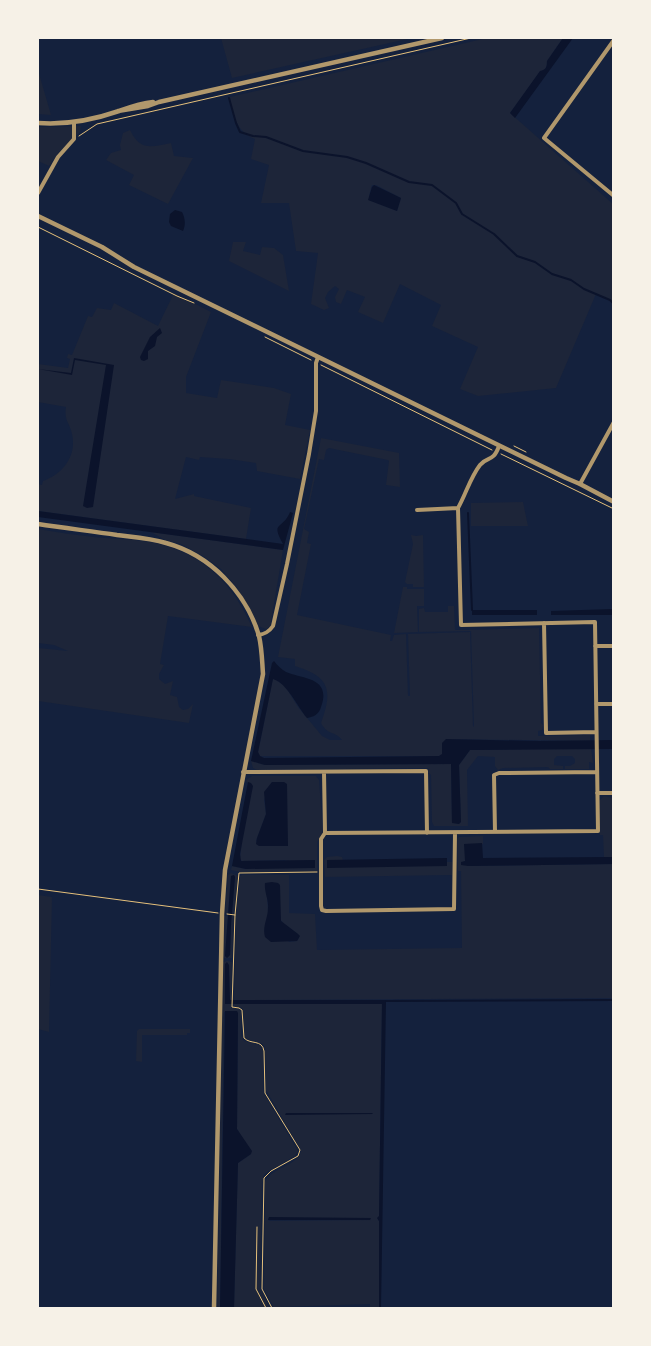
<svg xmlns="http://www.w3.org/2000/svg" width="651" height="1346" font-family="Commissioner,sans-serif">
	<rect width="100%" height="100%" fill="#14213d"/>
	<path fill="#1d2539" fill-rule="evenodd" d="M221 38H412L232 78Z
		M487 38H563L547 61C547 67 546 70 540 72L510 113 613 204 614 303 596 294 556 388 478 396 460 389 478 347 432 326 441 305 400 284 383 323 358 312 365 297 347 290 341 304 336 302 335 297 339 289 335 286 328 292 325 298 329 308 324 310 311 304 318 253 296 251 289 203H261L269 165 251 159 255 139C236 131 233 116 230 97ZM372 185H376L401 198 397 211 369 200V196Z
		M38 70 51 115 38 114Z
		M81 126 80 132 59 152 49 166 38 161V127Z
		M130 130C140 151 151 147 171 143L174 156 193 158 168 204 129 185 134 175 106 160 111 153 121 150 120 145 123 133Z
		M233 242H246L243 251 260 255 262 247 274 248 283 255 289 291 229 261Z
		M174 293 211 312 186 377V393L217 398 221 380 274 388 291 394 285 425 310 430 300 479 257 471 256 463 229 459 200 457 199 460 186 457 175 499 194 494V496L251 508 246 539 38 511V484L42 485 43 481C63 474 77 456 72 434 69 421 64 421 66 407L38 402V364L68 368 70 359 67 358 68 354 72 355 88 316 92 317 97 308 111 310 114 303 158 326Z
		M321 438 399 453 400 487 386 485 389 461 388 460 329 448 326 450 324 460 319 459 304 529 309 532 307 543 311 544 297 615 391 635 390 641H392L394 635 406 634 408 696H410L408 634 470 632 473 727 474 726 471 631 419 632V609L424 608 425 612H448V606H454L455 630 539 628 541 723 543 725 542 730 538 731V736L590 735V741L446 739 442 755 439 756H260L258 753 273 678 285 686 298 707 322 736 330 740H342C336 731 328 736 321 723 333 690 330 677 295 666V659L278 657Z
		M523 502 528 526H471V503Z
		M38 529C56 532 75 535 94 537 114 539 136 539 155 543 204 554 232 583 252 627L168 616 160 664 164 665 159 674V679L165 684 173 681 170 695 177 697 179 707 183 710 188 709 193 704 189 723 38 701V648L68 651 54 645 38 643Z
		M151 532 283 550 270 627 266 629 258 626 237 588 221 569 203 556 181 544 165 540Z
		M411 535 416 536 423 535 424 587H413V584H407L405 582 413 544Z
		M403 587H407V589H424V606H417L418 632 394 633Z
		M591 748 593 763 589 762V769H565V766H570L575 763V759L572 756H557L554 759V765L563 766V769H550L548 767 503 768 498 770 495 766V757L478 756 467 770 468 826H434L432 822 431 775 429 773 428 768 257 770 253 768 251 761 265 765 451 764 452 822 459 824 461 822 459 765 470 750Z
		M252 776H316L319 780 323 833 317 842V872H241L231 870 232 866 246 869 289 860 242 861 240 859 248 782 247 783 246 780ZM272 782H284L287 846H259L256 841 266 814 264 800Z
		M604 796 613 798V857H604L603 835H600V800Z
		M483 836V844H464L468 866 613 864V998L234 1000 236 914 240 876 242 875H289V913L315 914 317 950 462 948 461 871H458L457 839 459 837ZM266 883 279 884 280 919 284 924 298 934 299 938 297 941 289 942 268 911Z
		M337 856 342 857 343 860H327L447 866V862H452V875L325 877 324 860 327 857Z
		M231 873 238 876 234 913H232L235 877 233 875 231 876 228 913H225L228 875Z
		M38 895 52 897 49 1032 38 1029Z
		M224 916H228L225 956 227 958 230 955 231 916H234L232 958H224L222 956Z
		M228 961 232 962 231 1000 229 998V965L225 1004H231V1008L239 1009 241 1012V1035L244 1041 259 1045 263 1049V1092L298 1151 295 1156 267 1172 264 1175 262 1183 260 1288 270 1308H234L238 1163 251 1154 237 1129 238 1013 224 1012 220 1308H217L223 962Z
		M234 1004H382L379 1216 378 1220 379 1221V1308H370V1304L279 1307V1308H274L264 1289 265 1182C272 1167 298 1166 301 1151L266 1090 265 1047C259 1039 251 1043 245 1037L243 1009 240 1007 234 1006ZM268 1218 371 1220 269 1221Z
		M139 1029H190V1033H187V1035H142V1062L136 1061 137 1031Z"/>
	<path fill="#0b132b" d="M563 38H573L515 118 510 113 540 71C546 70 547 67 547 61Z
		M374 185 401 198 397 211 368 200 372 187Z
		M175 210 182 212C185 218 186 224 183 231L171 226 169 222 170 214Z
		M160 328 162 333 157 337 155 346 148 351V359L144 361 141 360 140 357 150 337Z
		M74 358 114 365 93 507 87 508 83 506 106 365 75 360 72 375 38 369 71 373Z
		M38 511 283 544C270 521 283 530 290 512L293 513 283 550 38 517Z
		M613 609V615H551V611Z
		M472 610H537V615H472Z
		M274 661C278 666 281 669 286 672 302 679 332 677 321 707 319 714 314 717 307 718 297 706 287 683 273 679L258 752 260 756 264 758 439 756 442 754V743L446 739 539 741 613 740V749L470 750 459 765 461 822 459 824 452 823 451 764 265 765 251 761 272 663Z
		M248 782 251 783 253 786 240 854 241 861 315 860V868L246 869 232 866Z
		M272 782H284L287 784 288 846H259L256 844 257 838 266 814 264 792Z
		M482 843 483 858 613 857V864L468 866 461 865V862L465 861 464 844Z
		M447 858V866L327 868V860Z
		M234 875 235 877 231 925 230 955 227 958 225 956 231 876Z
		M272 882 278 883 280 885 281 921 298 934 300 936 297 941 271 942 265 937C262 927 268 918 268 908 269 900 264 892 265 883Z
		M227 962 229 965 230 1000H386L381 1308H379V1221L377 1218 379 1216 382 1004H225V964Z
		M225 1011H237L238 1013 237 1129 252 1151 251 1154 238 1163 234 1308H220Z
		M286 1113H372L373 1114 285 1115Z
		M371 1218 370 1220H268L269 1217Z"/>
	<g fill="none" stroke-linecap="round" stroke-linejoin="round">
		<path stroke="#0b132b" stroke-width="2" d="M229 98 236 123 240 132 253 136 266 137 303 151 347 157 366 163 409 182 432 185 456 203 462 214 494 234 517 256 535 262 552 274 571 280 584 289 610 300 614 304
			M468 513 472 610
			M386 1001 614 1000"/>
		<path stroke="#e5c07b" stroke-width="1" d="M79 136 97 124 471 38
			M38 227 177 296 194 303
			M265 337 311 360
			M321 365 492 450
			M514 446 526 452
			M501 454 614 509
			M38 889 218 913
			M227 914 235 915
			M257 1227 256 1289 266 1308
			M272 1308 262 1289 264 1178 271 1171 298 1156 300 1150 265 1093 264 1051C262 1039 251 1045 244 1038L242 1010 239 1008 232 1007 235 915 239 873 317 872"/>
		<path stroke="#b1986c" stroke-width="4" d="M614 40 544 138 614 196
			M38 193 58 157 74 139V122
			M580 484 614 422
			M417 510 458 508C466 494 470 478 480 465 487 456 493 463 499 446
			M544 623 546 733 596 732
			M258 635C265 634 269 632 273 626L287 564 309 454 316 411V363L318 357
			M595 646H614
			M596 704H614
			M243 772 426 771 427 833
			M324 772 325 833 598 831 595 622 461 625 458 508
			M597 793H614
			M495 832 494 775 499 773 597 772
			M325 833 321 839V906L322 910 326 911 454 909 455 833"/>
		<path stroke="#b1986c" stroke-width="4.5" d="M118 111 148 106 159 102 442 38
			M38 123C65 125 93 120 119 111 130 107 141 103 153 102
			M38 216 102 247 134 267 566 478 580 484 614 502
			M38 524C64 528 90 531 117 535 133 537 150 538 166 543 210 555 246 592 259 636 262 649 262 661 263 674L225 870 222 914 214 1308"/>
	</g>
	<rect width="651" height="1346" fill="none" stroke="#f6f1e7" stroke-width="78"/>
</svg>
